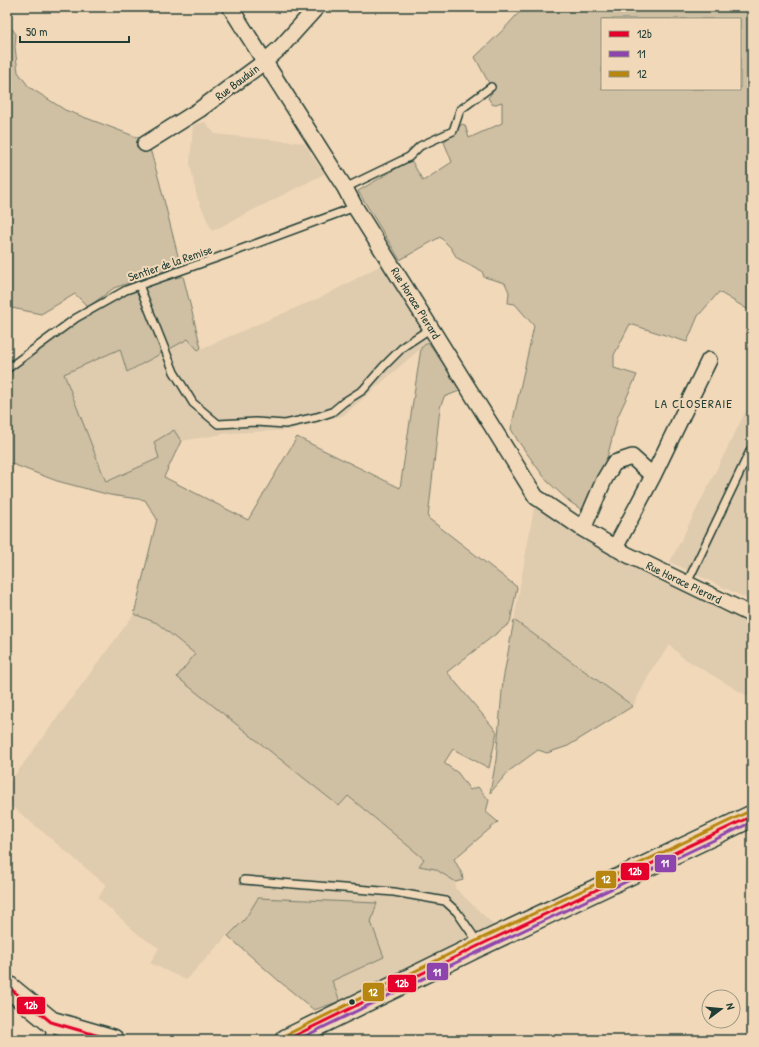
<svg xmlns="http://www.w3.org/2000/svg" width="759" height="1047" font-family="'Patrick Hand',sans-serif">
	<rect width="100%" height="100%" fill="#f1d8b9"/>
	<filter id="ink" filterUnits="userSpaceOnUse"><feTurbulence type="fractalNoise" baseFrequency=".025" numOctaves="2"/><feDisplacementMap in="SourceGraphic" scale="8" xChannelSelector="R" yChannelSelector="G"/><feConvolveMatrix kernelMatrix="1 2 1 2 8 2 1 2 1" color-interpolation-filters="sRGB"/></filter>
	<g filter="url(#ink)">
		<path fill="#dfcbae" d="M205 122 215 134 304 143 324 174 212 231 197 197 190 164 193 125Z
			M383 264 428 342 344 415 290 430 229 433 181 441 174 430 159 458 106 482 64 374 121 348 128 372 188 339 198 350 326 295Z
			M752 399V601L670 562Z
			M536 497 752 616V699L682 657 670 645 652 669 633 706 514 620Z
			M134 614 157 623 195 654 178 677 339 806 348 796 425 860 420 866 435 869 456 882 455 888 497 928 340 1001 332 981 384 957 371 922 258 898 245 919 225 938 186 980 150 963 159 948 139 935 98 898 106 885 7 802V786Z"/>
		<path fill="#cfbfa3" stroke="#777e6c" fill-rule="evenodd" d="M524 7H752V312L719 292 698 316 687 342 630 324 614 355V368L637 375 618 416 604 469 584 511 570 502 547 481 518 441 511 429 534 326 515 304 508 303 509 292 505 283 484 277 482 271 457 258 451 248 440 237 400 260 358 191 411 160 423 181 452 162 444 142 462 124 465 125 469 138 502 123V102L493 105 488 98 493 91 475 57 503 30ZM602 19H740V89H602Z
			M7 22 16 34 15 47 18 72 29 87 65 110 142 139 150 149 159 180 179 260 182 265 114 288 88 307 75 294 41 314 7 307V112L13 94 10 74 7 69Z
			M183 276 201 348 198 350 188 339 127 372 120 349 64 374 106 482 159 458 154 442 174 430 181 441 164 477 248 520 297 437 400 488 421 348 428 342 462 390 444 397 440 408 428 518 517 587 510 623 447 672 497 732 489 768 453 749 444 763 458 773 470 790 478 787 489 800 486 812 498 822 454 859 462 874 463 880 456 882 435 869 419 866 424 859 348 796 339 806 177 677 195 654 157 623 134 614 157 519 145 500 110 495 57 481 7 462V372C46 343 85 312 130 292 147 285 165 281 183 276Z
			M514 620 633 706 568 746 547 753 538 750 509 771 490 793 496 760 503 680Z
			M258 898 377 903 371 922 384 957 332 981 340 1001 314 1010 279 981 228 936 245 919Z"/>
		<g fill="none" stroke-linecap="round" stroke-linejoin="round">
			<g stroke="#1f3d34" stroke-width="10">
				<path id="lane" d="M345 188 409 157 420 146 453 131 460 110 491 87
					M139 285 174 372 193 403 218 424 256 422 285 424 317 417 332 412 344 402 363 390 383 367 404 346 431 328
					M7 369 76 318 126 290 236 251 355 207
					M687 583 752 447
					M244 880 394 892 445 901 457 912 479 944
					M49 1040 51 1025"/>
			</g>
			<g stroke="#1f3d34" stroke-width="18">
				<path id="street" d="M230 7 345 188 355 207 429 325 536 497 583 529 626 554 752 615
					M145 144 199 110 264 62 280 48 317 7
					M583 529 604 480 614 463 632 457 653 476 709 360
					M615 548 653 476"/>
			</g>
			<g stroke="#1f3d34" stroke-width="24">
				<path id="secondary" d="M7 986 51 1022 113 1040
					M286 1040 480 945 752 816"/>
			</g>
			<use href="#lane" stroke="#f1d8b9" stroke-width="7"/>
			<use href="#street" stroke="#f1d8b9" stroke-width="15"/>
			<use href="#secondary" stroke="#f1d8b9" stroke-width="21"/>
			<g stroke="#f1d8b9" stroke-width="6">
				<path id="bus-1" d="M7 986 51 1022 113 1040
					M286 1040 480 945 752 816"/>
			</g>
			<g stroke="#f1d8b9" stroke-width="6">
				<path id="bus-2" d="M297 1040 482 950 752 822"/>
			</g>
			<g stroke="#f1d8b9" stroke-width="6">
				<path id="bus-3" d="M284 1036 478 940 750 811"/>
			</g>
			<use href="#bus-1" stroke="#e4002b" stroke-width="3"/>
			<use href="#bus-2" stroke="#8e44ad" stroke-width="3"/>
			<use href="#bus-3" stroke="#b68610" stroke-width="3"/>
		</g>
	</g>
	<circle fill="#1f3d34" stroke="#f1d8b9" stroke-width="1.5" cx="352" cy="1002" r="3.5"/>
	<g text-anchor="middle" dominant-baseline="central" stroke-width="4" stroke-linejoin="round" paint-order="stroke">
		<g font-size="12" fill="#1f3d34" stroke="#f1d8b9">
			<text transform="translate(237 82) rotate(-37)">Rue Bauduin</text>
			<text transform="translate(170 263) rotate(-19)">Sentier de la Remise</text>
			<text transform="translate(416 303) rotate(58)">Rue Horace Pierard</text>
			<text transform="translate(684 582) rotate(26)">Rue Horace Pierard</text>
		</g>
		<g font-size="13" letter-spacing="1" fill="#1f3d34" stroke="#f1d8b9">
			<text x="694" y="403">LA CLOSERAIE</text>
		</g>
	</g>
	<g stroke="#f1d8b9" stroke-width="1.5">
		<rect x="654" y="854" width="23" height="19" rx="4" fill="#8e44ad"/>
		<rect x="620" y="862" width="30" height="19" rx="4" fill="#e4002b"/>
		<rect x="595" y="870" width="22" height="19" rx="4" fill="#b68610"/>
		<rect x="426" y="962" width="23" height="19" rx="4" fill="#8e44ad"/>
		<rect x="387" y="974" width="30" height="19" rx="4" fill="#e4002b"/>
		<rect x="362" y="982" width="23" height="20" rx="4" fill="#b68610"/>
		<rect x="16" y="996" width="30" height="19" rx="4" fill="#e4002b"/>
	</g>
	<g font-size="11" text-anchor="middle" font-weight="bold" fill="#fff">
		<text x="665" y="867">11</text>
		<text x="635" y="875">12b</text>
		<text x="606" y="883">12</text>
		<text x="437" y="976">11</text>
		<text x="402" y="987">12b</text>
		<text x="373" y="996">12</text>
		<text x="31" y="1009">12b</text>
	</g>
	<rect width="759" height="1047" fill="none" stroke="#f1d8b9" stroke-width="24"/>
	<rect x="12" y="12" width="735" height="1023" fill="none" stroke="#1f3d34" stroke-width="1.5" filter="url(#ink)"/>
	<rect x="601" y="18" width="140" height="72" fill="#f1d8b9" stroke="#9d9a84"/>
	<rect x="609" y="31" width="20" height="6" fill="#e4002b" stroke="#9d9a84"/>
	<text x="637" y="38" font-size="12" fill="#1f3d34">12b</text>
	<rect x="609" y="51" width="20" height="6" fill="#8e44ad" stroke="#9d9a84"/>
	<text x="637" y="58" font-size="12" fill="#1f3d34">11</text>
	<rect x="609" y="71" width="20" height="6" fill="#b68610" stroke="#9d9a84"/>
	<text x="637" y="78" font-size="12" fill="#1f3d34">12</text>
	<g transform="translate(721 1009) rotate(74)"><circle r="19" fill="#f1d8b9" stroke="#9d9a84"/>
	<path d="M0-3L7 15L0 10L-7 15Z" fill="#1f3d34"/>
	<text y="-6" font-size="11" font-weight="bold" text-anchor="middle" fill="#1f3d34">N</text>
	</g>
	<path d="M20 36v6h109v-6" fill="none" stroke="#1f3d34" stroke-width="2"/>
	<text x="26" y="36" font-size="12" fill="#1f3d34" stroke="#f1d8b9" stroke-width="3" paint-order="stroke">50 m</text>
</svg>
